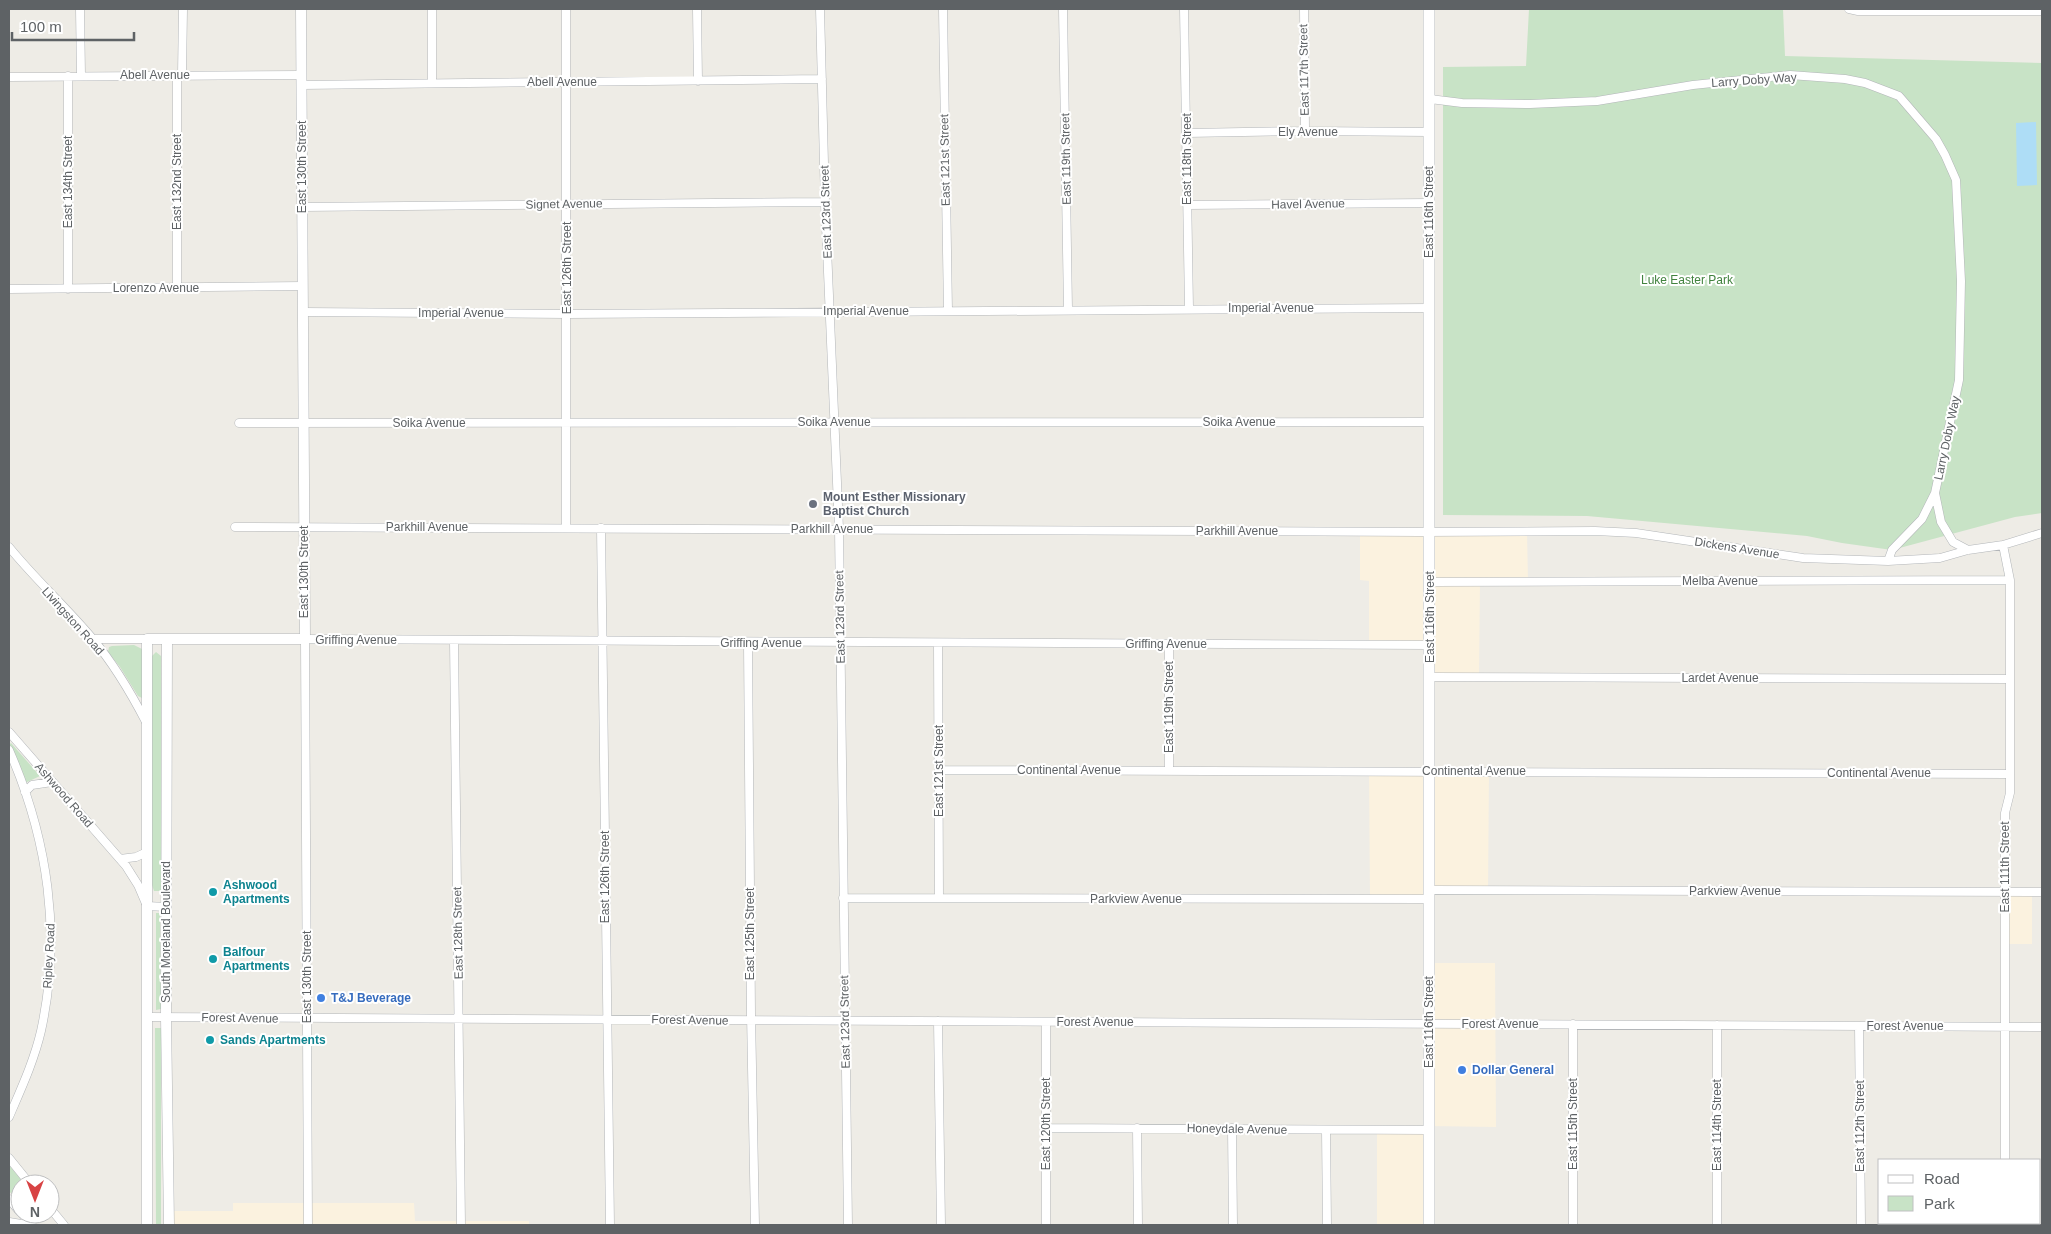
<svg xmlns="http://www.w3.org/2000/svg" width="2051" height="1234" font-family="Helvetica,sans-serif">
	<rect width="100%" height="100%" fill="#eeece6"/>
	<path fill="#fbf2df" d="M1360 532H1527L1528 581 1480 582 1479 678 1430 677V645L1369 644V581L1360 580Z
		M1369 770 1489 771 1488 890H1429V899H1370Z
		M2005 892H2032V944H2005Z
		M1429 963H1495L1496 1127 1429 1126Z
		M1377 1130H1429V1225H1377Z
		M233 1203H414L415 1221H529V1225H169V1211H233Z"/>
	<path fill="#c8e3c6" d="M1529 9H1783L1785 56 2042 63V513L2015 517 1892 550 1842 543 1807 536 1587 516 1443 515V67L1526 66Z
		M134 645 142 649 144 696 142 698 138 696 120 667 108 652 109 647 112 646Z
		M156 652 161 656V891H154L152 885V656Z
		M11 743 40 776 25 783 9 745Z
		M156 913H160L161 1009 156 1010Z
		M155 1028H161V1225H156Z
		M9 1165 25 1184H20V1204L9 1191Z"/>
	<path fill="#aeddf6" d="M2036 122 2037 185 2017 186 2016 123Z"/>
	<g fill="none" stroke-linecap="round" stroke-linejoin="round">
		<g stroke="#b3b6b9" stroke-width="9">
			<path id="minor" d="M80 9 81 76
				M432 9V83
				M697 9 698 81
				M820 9 825 202 839 529 848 1225
				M943 9 948 311
				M1063 9 1068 309
				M1184 9 1189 308
				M1304 9 1305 131
				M1849 9 1858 11H2042
				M177 75V289
				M182 75 183 9
				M9 77 301 75
				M301 85 822 79
				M1430 99 1462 103 1530 104 1597 101 1693 85 1790 75 1845 79 1865 83 1899 96 1936 139 1945 155 1956 180 1961 281 1959 380 1935 493 1941 522 1953 542 1968 550
				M1187 133 1305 131 1430 132
				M1187 205 1429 203
				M302 207 825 202
				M9 289 303 286
				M68 289V76
				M303 312 567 314 1430 308
				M239 423 1429 422
				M235 527 1421 532 1595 531 1636 533 1803 558 1888 561 1940 558 1968 550 2003 545 2042 533
				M566 528V9
				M601 528 610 1225
				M2003 545 2010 580V793L2005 813V1160
				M9 547C35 579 66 607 92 638 113 663 131 693 146 722
				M1888 561 1892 550 1922 519 1935 493
				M1430 582 2010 580
				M93 639H147
				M454 641 461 1225
				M748 643 751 1014 755 1225
				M938 644 939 898
				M1169 644V770
				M1430 677 2010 679
				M9 732 126 866 138 885 147 906 166 907
				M9 750C48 839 62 935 41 1031 34 1061 21 1089 9 1117
				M939 770 2010 774
				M25 792 32 785 52 782
				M120 859 136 857 147 852
				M1429 890 2042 892
				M843 898 1429 899
				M147 1017 2042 1027
				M938 1021 941 1225
				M1717 1025V1225
				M1859 1026 1861 1225
				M1046 1128 1429 1130
				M1137 1128 1138 1225
				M1232 1128 1233 1225
				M1326 1130 1327 1225
				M9 1158 30 1184
				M9 1199 20 1212
				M50 1208 64 1225
				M22 1214 32 1225
				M2005 1223V1225
				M308 1225 305 639 1430 645
				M1046 1225V1022
				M1573 1225V1024"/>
		</g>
		<g stroke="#b3b6b9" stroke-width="11">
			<path id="tertiary" d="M167 639 166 1017 169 1225
				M9 1223 21 1225
				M147 1225V639H305L301 9"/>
		</g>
		<g stroke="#b2b6b9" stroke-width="12">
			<path id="secondary" d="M1429 9V1225"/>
		</g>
		<use href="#minor" stroke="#fff" stroke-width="8"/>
		<use href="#tertiary" stroke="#fff" stroke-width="10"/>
		<use href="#secondary" stroke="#fff" stroke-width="11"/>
	</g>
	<circle fill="#6b7280" stroke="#fff" stroke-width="2" cx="813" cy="504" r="5"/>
	<g fill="#0f9aa8" stroke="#fff" stroke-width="2">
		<circle cx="213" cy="892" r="5"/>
		<circle cx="213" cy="959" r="5"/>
		<circle cx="210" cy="1040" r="5"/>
	</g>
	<g fill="#3f7fe0" stroke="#fff" stroke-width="2">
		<circle cx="321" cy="998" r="5"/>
		<circle cx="1462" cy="1070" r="5"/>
	</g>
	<g text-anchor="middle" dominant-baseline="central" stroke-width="4" stroke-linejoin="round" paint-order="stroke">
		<g font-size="12" fill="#5e6265" stroke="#fff">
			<text transform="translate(1304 70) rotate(-91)">East 117th Street</text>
			<text x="155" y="75">Abell Avenue</text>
			<text transform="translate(1754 80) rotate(-4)">Larry Doby Way</text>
			<text x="562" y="82">Abell Avenue</text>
			<text x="1308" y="132">Ely Avenue</text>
			<text transform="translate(1066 159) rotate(-91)">East 119th Street</text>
			<text transform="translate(1187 159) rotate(-90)">East 118th Street</text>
			<text transform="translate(945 160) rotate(-91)">East 121st Street</text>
			<text transform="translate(302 167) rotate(-90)">East 130th Street</text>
			<text transform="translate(68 182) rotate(-90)">East 134th Street</text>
			<text transform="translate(177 182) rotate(-90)">East 132nd Street</text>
			<text transform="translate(564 204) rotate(-1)">Signet Avenue</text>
			<text transform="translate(1308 204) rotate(-1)">Havel Avenue</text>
			<text transform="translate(826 212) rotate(-92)">East 123rd Street</text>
			<text transform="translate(1429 212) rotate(-90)">East 116th Street</text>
			<text transform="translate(567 268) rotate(-90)">East 126th Street</text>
			<text x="156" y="288">Lorenzo Avenue</text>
			<text x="1271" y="308">Imperial Avenue</text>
			<text x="866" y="311">Imperial Avenue</text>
			<text x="461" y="313">Imperial Avenue</text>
			<text x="834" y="422">Soika Avenue</text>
			<text x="1239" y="422">Soika Avenue</text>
			<text x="429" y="423">Soika Avenue</text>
			<text transform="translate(1947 438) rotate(-78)">Larry Doby Way</text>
			<text x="427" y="527">Parkhill Avenue</text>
			<text x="832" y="529">Parkhill Avenue</text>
			<text x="1237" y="531">Parkhill Avenue</text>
			<text transform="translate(1737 548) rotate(9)">Dickens Avenue</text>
			<text transform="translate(304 572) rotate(-90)">East 130th Street</text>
			<text x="1720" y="581">Melba Avenue</text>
			<text transform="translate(840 617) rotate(-91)">East 123rd Street</text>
			<text transform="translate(1430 617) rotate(-90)">East 116th Street</text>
			<text transform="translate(73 621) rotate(48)">Livingston Road</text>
			<text x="356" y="640">Griffing Avenue</text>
			<text x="761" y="643">Griffing Avenue</text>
			<text x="1166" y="644">Griffing Avenue</text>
			<text x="1720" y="678">Lardet Avenue</text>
			<text transform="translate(1169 707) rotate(-90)">East 119th Street</text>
			<text x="1069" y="770">Continental Avenue</text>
			<text transform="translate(939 771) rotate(-90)">East 121st Street</text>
			<text x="1474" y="771">Continental Avenue</text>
			<text x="1879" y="773">Continental Avenue</text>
			<text transform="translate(64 795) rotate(49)">Ashwood Road</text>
			<text transform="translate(2005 867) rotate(-90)">East 111th Street</text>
			<text transform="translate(605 877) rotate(-90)">East 126th Street</text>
			<text x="1735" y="891">Parkview Avenue</text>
			<text x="1136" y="899">Parkview Avenue</text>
			<text transform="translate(166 932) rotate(-90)">South Moreland Boulevard</text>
			<text transform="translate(458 933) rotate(-91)">East 128th Street</text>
			<text transform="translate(750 934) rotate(-90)">East 125th Street</text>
			<text transform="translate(49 956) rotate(-87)">Ripley Road</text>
			<text transform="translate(307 977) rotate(-90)">East 130th Street</text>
			<text transform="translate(240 1018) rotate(1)">Forest Avenue</text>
			<text transform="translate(690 1020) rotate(1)">Forest Avenue</text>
			<text transform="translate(845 1022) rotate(-91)">East 123rd Street</text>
			<text x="1095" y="1022">Forest Avenue</text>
			<text transform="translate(1429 1022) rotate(-90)">East 116th Street</text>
			<text x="1500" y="1024">Forest Avenue</text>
			<text x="1905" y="1026">Forest Avenue</text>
			<text transform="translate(1046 1124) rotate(-90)">East 120th Street</text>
			<text transform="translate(1573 1124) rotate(-90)">East 115th Street</text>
			<text transform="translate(1717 1125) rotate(-90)">East 114th Street</text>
			<text transform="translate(1860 1126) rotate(-90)">East 112th Street</text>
			<text transform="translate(1237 1129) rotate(1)">Honeydale Avenue</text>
		</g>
		<g font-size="12" fill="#42833f" stroke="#fff">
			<text x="1687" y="280">Luke Easter Park</text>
		</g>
		<g font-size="12" font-weight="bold" fill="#5b616d" stroke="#fff" text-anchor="start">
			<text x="823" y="497">Mount Esther Missionary<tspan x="823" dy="14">Baptist Church</tspan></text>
		</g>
		<g font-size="12" font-weight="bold" fill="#0d838f" stroke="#fff" text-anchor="start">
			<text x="223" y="885">Ashwood<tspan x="223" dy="14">Apartments</tspan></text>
			<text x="223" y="952">Balfour<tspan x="223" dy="14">Apartments</tspan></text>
			<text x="220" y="1040">Sands Apartments</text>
		</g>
		<g font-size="12" font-weight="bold" fill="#366cbe" stroke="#fff" text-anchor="start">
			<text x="331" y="998">T&amp;J Beverage</text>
			<text x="1472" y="1070">Dollar General</text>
		</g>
	</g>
	<rect width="2051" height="1234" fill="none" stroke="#5e6265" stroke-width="20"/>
	<rect x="1878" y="1159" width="162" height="65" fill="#ffffff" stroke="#bfc0c1"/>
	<rect x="1888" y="1175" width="25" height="8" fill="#ffffff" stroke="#bfc0c1"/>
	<text x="1924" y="1184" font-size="15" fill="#5e6265">Road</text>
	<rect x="1888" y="1196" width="25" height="15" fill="#c8e3c6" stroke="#bfc0c1"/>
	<text x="1924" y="1209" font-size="15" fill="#5e6265">Park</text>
	<g transform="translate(35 1199) rotate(180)"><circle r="24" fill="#ffffff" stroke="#bfc0c1"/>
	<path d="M0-4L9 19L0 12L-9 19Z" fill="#d84344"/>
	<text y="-8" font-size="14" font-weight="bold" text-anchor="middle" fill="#5e6265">N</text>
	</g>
	<path d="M12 32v8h122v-8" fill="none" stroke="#5e6265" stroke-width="2.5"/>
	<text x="20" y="32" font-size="15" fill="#5e6265" stroke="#ffffff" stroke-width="4" paint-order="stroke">100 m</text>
</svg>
